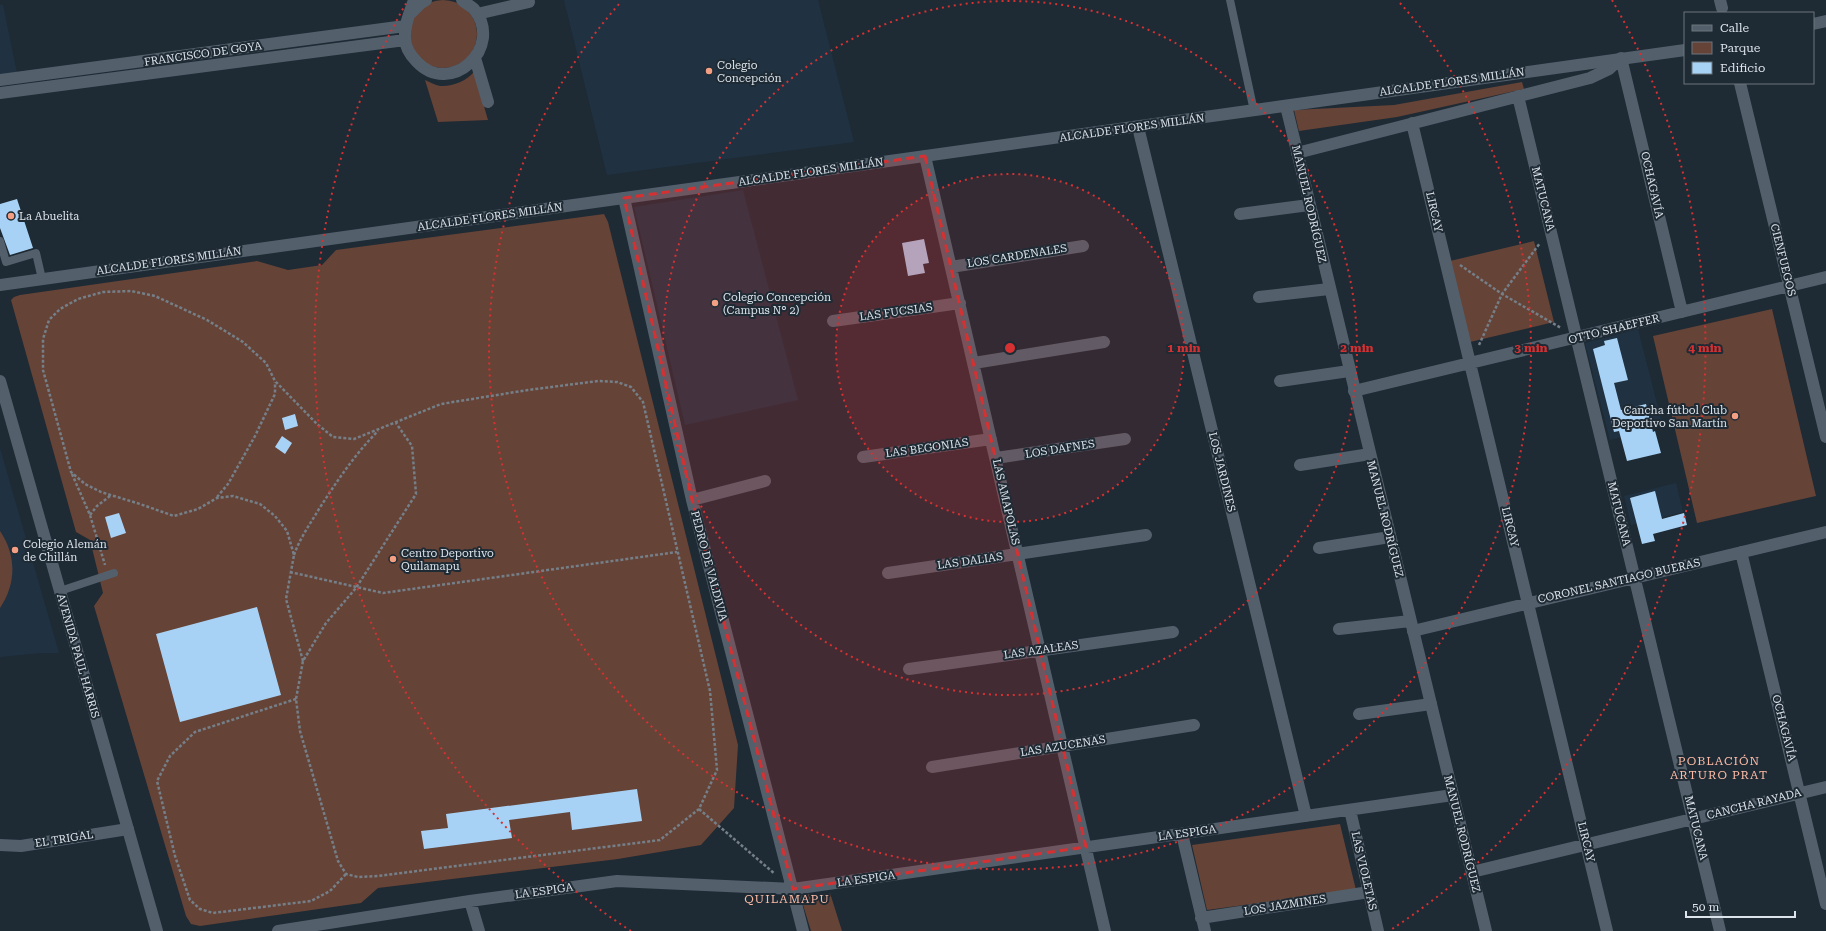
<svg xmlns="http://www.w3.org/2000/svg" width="1826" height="931" font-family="'Roboto Serif',serif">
	<rect width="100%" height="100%" fill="#1e2a34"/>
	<path fill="#203241" d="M564 0H818L854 142 607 175Z
		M0 5H3L17 73 0 75Z
		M743 190 798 400 685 425 634 207Z
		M1638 329 1663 427 1610 440 1585 343Z
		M0 448 59 653H41L0 657Z
		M1676 483 1683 512 1631 525 1624 496Z"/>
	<path fill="#664337" d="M409 34a34 34 0 1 1 68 0a34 34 0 1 1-68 0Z
		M474 72 488 120 438 122 425 80C430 82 435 85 440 86 452 87 466 81 474 72Z
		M1522 82 1524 89 1397 117 1299 131 1294 110 1394 105Z
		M604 214 608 222 738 745 734 808 701 845 618 859 378 888 361 903 200 926 191 924 186 916 94 606 103 593 90 540 76 532 11 300 14 297 20 295 257 261 288 270 322 265 336 250Z
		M1534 241 1554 322 1470 342 1450 261Z
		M1772 309 1816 496 1697 523 1653 336Z
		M0 531C17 556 16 584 0 608Z
		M1340 824 1356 890 1207 910 1192 845Z
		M830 893 842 931H811L800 895Z"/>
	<path fill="#a8d2f5" d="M17 199 33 248 10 255 0 228V204Z
		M924 239 929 263 923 264 925 273 908 276 902 243Z
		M1617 338 1628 380 1614 383 1621 410 1646 404 1653 432 1655 431 1661 453 1627 461 1619 431 1614 432 1593 349 1605 345 1604 341Z
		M295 414 298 426 285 430 282 418Z
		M282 436 292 443 285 454 275 447Z
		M1655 491 1662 519 1684 513 1687 525 1653 534 1655 541 1642 544 1630 498Z
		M119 513 126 533 111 538 105 517Z
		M257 607 281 695 180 722 156 634Z
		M637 789 642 821 572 830 570 812 509 820 512 838 424 849 421 831 448 828 446 814Z"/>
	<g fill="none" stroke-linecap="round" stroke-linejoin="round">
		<path stroke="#757f88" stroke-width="2.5" stroke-dasharray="3 2" stroke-linecap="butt" d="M1460 265 1502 294 1561 328
			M1479 345 1502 294 1540 243
			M72 474 90 515 105 565
			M217 497 228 484 255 436 275 394V382
			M90 515 97 506 110 496
			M294 555C300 538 310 524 319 509 337 481 355 454 378 431
			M290 572 383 593 677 552
			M303 661 286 599 294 555 287 531 275 516 260 504 233 496 217 498 198 509 174 516 140 504 101 492 85 484 71 472 43 370V339L49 320 60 309 78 299 103 292 131 291 155 296 207 320 243 342 266 363 275 381 317 424 333 437 354 439 441 404 528 390 598 381 617 382 631 387 643 402 710 691 717 770 699 809 660 840 378 876 358 877 346 874 338 861 300 731 296 699 303 661 326 623 356 588 416 494 412 446 396 423
			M296 699 195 732 170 756 157 781 175 856 190 900 200 909 213 913 311 901 330 891 346 874
			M699 809 775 874"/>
		<path stroke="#53606c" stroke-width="8" d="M1230 0 1254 111
			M0 241 6 262 36 253 42 279
			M60 591 114 573"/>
		<path stroke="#53606c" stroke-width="12" d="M414 0C410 12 404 25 405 38 405 48 411 56 417 62 450 97 505 48 474 9 471 6 465 3 462 0
			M1720 0 1722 8
			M411 13 421 3 426 0
			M477 14 529 2
			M475 58 488 102
			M1621 58 1682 312
			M0 80 405 26
			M1740 83 1826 437
			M0 93 405 40
			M1518 96 1720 931
			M1412 123 1607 931
			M1138 127 1306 816
			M1297 153 1590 78 1609 69 1621 58
			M925 156 1105 931
			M624 198 692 500 803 931
			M1240 214 1309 205
			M951 267 1083 246
			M1259 297 1329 289
			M833 321 960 303
			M974 363 1104 342
			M1280 381 1349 371
			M1354 391 1826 277
			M863 457 991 439
			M996 458 1125 439
			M1300 465 1370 454
			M692 500 765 481
			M1319 548 1390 537
			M1741 552 1826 904
			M888 573 1146 535
			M1339 629 1410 621
			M1413 631 1826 532
			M909 669 1173 632
			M1359 714 1431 704
			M932 767 1194 725
			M1350 810 1378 931
			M1182 834 1205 931
			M0 845 21 846 128 829
			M1472 872 1826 787
			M470 901 479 931
			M1201 918 1369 892
			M278 931 470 901 617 881 793 889 1453 795"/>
		<path stroke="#53606c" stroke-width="12" d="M1813 24 1826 21
			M1286 106 1486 931
			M0 285 1685 50"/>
		<path stroke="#53606c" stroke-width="12" d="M0 381 157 931"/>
	</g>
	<path fill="#d63132" fill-opacity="0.2" stroke="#d63132" stroke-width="3" stroke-dasharray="8 5" stroke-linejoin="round" d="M925 156 1086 847 793 889 692 500 624 198Z"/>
	<circle cx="1010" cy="348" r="174" fill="#d63132" fill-opacity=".12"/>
	<g fill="none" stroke="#d63132" stroke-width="2" stroke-dasharray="2 4">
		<circle cx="1010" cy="348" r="174"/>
		<circle cx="1010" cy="348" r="347"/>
		<path d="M1400 3A521 521 0 1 1 620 3"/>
		<path d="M631 931A695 695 0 0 1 408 0M1612 0A695 695 0 0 1 1389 931"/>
	</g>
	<g fill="#f39f83" stroke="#1e2a34" stroke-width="1.5">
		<circle cx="709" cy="71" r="4"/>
		<circle cx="11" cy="216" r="4"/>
		<circle cx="715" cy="303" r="4"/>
		<circle cx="1735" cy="416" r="4"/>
		<circle cx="15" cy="550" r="4"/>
		<circle cx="393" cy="559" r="4"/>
	</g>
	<g text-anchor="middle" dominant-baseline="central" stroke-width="4" stroke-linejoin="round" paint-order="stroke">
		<g font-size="11" fill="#dce3ea" stroke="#1e2a34">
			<text transform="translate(203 54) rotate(-8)">FRANCISCO DE GOYA</text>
			<text transform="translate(1452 82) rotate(-8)">ALCALDE FLORES MILLÁN</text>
			<text transform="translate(1132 128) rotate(-8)">ALCALDE FLORES MILLÁN</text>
			<text transform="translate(811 172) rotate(-8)">ALCALDE FLORES MILLÁN</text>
			<text transform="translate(1652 185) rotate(77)">OCHAGAVÍA</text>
			<text transform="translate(1543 199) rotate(76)">MATUCANA</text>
			<text transform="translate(1309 204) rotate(77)">MANUEL RODRÍGUEZ</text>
			<text transform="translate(1434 212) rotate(77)">LIRCAY</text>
			<text transform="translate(490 217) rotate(-8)">ALCALDE FLORES MILLÁN</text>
			<text transform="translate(1017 256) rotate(-9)">LOS CARDENALES</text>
			<text transform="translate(1783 260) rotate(76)">CIENFUEGOS</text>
			<text transform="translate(169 261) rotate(-8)">ALCALDE FLORES MILLÁN</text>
			<text transform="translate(896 312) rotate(-8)">LAS FUCSIAS</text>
			<text transform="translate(1614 329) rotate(-14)">OTTO SHAEFFER</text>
			<text transform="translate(927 448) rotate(-8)">LAS BEGONIAS</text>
			<text transform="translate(1060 449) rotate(-9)">LOS DAFNES</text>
			<text transform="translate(1222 472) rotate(76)">LOS JARDINES</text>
			<text transform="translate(1006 502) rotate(77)">LAS AMAPOLAS</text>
			<text transform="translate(1619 514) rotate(76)">MATUCANA</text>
			<text transform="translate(1385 519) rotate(76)">MANUEL RODRÍGUEZ</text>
			<text transform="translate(1510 527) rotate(76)">LIRCAY</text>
			<text transform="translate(970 561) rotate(-8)">LAS DALIAS</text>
			<text transform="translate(709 566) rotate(75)">PEDRO DE VALDIVIA</text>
			<text transform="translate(1619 581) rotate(-13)">CORONEL SANTIAGO BUERAS</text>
			<text transform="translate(1041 650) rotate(-8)">LAS AZALEAS</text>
			<text transform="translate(78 656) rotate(74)">AVENIDA PAUL HARRIS</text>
			<text transform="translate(1784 728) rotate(76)">OCHAGAVÍA</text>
			<text transform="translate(1063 746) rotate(-9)">LAS AZUCENAS</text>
			<text transform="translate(1754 804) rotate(-14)">CANCHA RAYADA</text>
			<text transform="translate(1696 828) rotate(76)">MATUCANA</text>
			<text transform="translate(1187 833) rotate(-8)">LA ESPIGA</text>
			<text transform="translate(1462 834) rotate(76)">MANUEL RODRÍGUEZ</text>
			<text transform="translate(64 839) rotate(-9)">EL TRIGAL</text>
			<text transform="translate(1586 842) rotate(76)">LIRCAY</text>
			<text transform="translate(1364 871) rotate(77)">LAS VIOLETAS</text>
			<text transform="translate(866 879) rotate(-8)">LA ESPIGA</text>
			<text transform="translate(544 891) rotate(-8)">LA ESPIGA</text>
			<text transform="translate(1285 905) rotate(-9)">LOS JAZMINES</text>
		</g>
		<g font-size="11" fill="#dce3ea" stroke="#1e2a34" text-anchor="start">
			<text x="717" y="65">Colegio<tspan x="717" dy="13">Concepción</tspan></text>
			<text x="19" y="216">La Abuelita</text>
			<text x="723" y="297">Colegio Concepción<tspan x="723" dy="13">(Campus N° 2)</tspan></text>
			<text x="1727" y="410" text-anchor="end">Cancha fútbol Club<tspan x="1727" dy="13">Deportivo San Martín</tspan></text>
			<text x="23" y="544">Colegio Alemán<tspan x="23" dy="13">de Chillán</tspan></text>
			<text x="401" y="553">Centro Deportivo<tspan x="401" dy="13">Quilamapu</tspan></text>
		</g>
		<g font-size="12" letter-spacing="1" fill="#fabaa5" stroke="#1e2a34">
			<text x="1719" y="761">POBLACIÓN<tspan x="1719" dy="14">ARTURO PRAT</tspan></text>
			<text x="787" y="899">QUILAMAPU</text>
		</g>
	</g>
	<circle cx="1010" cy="348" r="6" fill="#d63132" stroke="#1e2a34" stroke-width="2"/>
	<g font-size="12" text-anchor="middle" font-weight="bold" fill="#d63132" stroke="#1e2a34" stroke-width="4" stroke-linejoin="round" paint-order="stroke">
		<text x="1184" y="352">1 min</text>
		<text x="1357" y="352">2 min</text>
		<text x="1531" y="352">3 min</text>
		<text x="1705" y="352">4 min</text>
	</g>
	<rect x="1684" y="12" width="130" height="72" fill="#1e2a34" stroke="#6a747d"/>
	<rect x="1692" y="25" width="20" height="6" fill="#53606c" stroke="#6a747d"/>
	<text x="1720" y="32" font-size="12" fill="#dce3ea">Calle</text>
	<rect x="1692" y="42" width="20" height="12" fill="#664337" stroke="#6a747d"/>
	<text x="1720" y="52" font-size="12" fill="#dce3ea">Parque</text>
	<rect x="1692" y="62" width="20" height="12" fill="#a8d2f5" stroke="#6a747d"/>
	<text x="1720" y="72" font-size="12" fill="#dce3ea">Edificio</text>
	<path d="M1686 911v6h109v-6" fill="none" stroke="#dce3ea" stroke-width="2"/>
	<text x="1692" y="911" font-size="12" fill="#dce3ea" stroke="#1e2a34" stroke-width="3" paint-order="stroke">50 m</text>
</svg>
